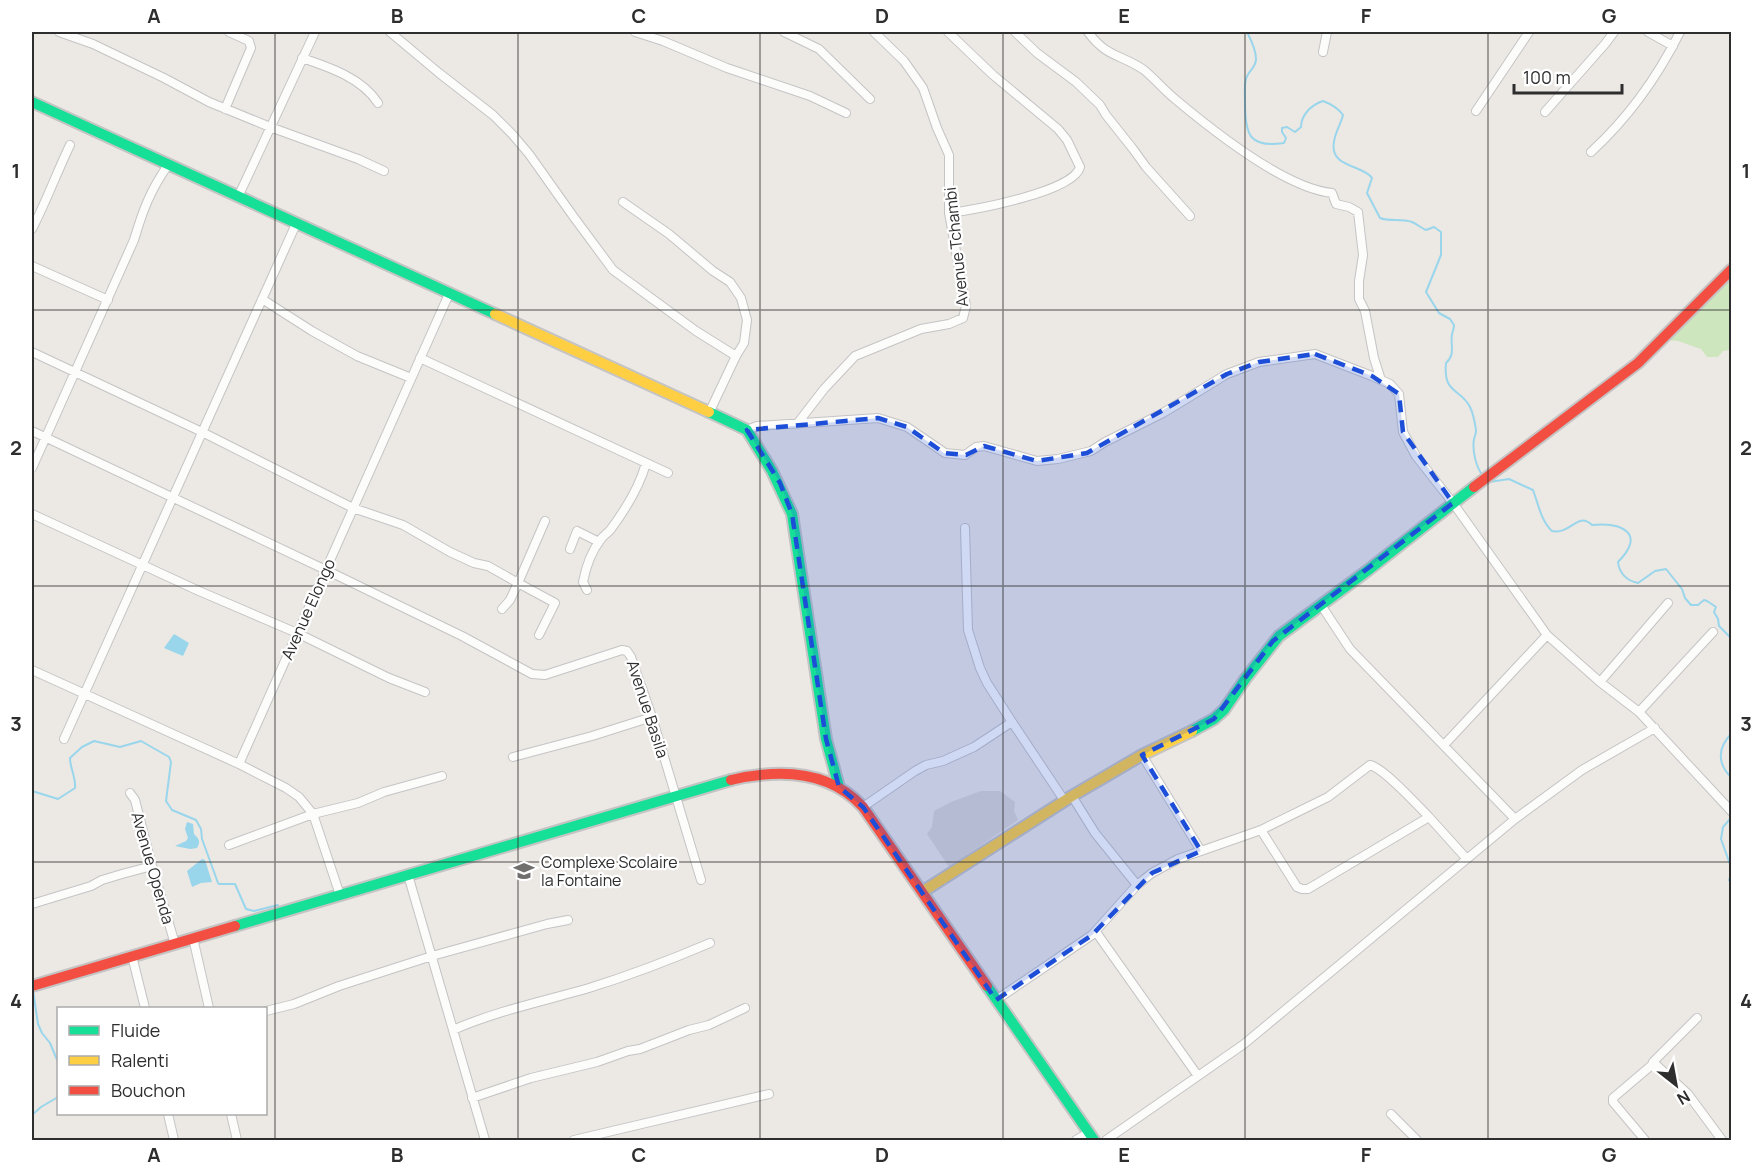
<svg xmlns="http://www.w3.org/2000/svg" width="1763" height="1172" font-family="Manrope,sans-serif">
	<rect width="100%" height="100%" fill="#ece8e4"/>
	<path fill="#cee6be" d="M1731 273V350L1723 351 1718 357H1707L1701 349 1678 341 1665 340Z"/>
	<path fill="#dad6d2" d="M981 791H1000L1015 802 1014 811 1018 820 949 867 927 834 932 827 934 811 951 802Z"/>
	<path fill="#99d6ec" d="M174 634 189 643 183 656 164 648Z
		M187 822 193 824 194 834C199 839 201 841 197 848L190 849 175 846 186 841 188 838 185 829Z
		M202 859 205 860 212 882 201 883 192 887 187 871Z"/>
	<g fill="none" stroke-linecap="round" stroke-linejoin="round">
		<path stroke="#99d6ec" stroke-width="2" d="M1247 32C1251 40 1256 49 1256 59 1256 68 1248 71 1246 79 1244 86 1245 96 1245 103 1245 136 1250 148 1284 143L1286 138 1282 132V128L1287 127 1295 132 1301 127C1301 115 1311 105 1323 101 1331 104 1338 108 1343 115 1341 124 1335 132 1334 142 1329 168 1364 165 1372 178L1367 193 1380 218C1390 222 1401 218 1412 222 1417 224 1421 228 1426 230L1434 227 1441 232V255L1426 292 1439 313 1450 319 1454 325C1454 328 1453 331 1452 334 1450 345 1456 354 1446 363 1443 395 1461 388 1470 407 1473 413 1475 423 1476 430 1476 435 1475 435 1474 439 1472 451 1476 467 1483 476
			M1489 482 1509 479 1533 490C1538 503 1541 521 1552 531 1571 535 1577 511 1592 525 1621 522 1647 533 1618 562 1619 573 1627 581 1638 583L1655 571 1666 569 1682 589 1685 598 1691 605H1698L1704 600 1707 601 1716 607 1714 612 1718 619 1719 626 1732 639
			M1732 733C1717 748 1717 764 1732 778
			M32 791 58 799 75 788C76 777 70 769 70 758L82 747 94 741 120 747 141 741 169 757 171 762 166 801 172 810 196 820 201 829 202 839 218 883 219 884H235L246 909 254 911 278 905
			M1730 819 1723 827 1721 839 1732 870
			M1732 872 1729 880 1732 885
			M33 990 38 1024 42 1033 50 1043 58 1062
			M32 1115 41 1107 58 1097"/>
		<g stroke="#c5c4c5" stroke-width="10">
			<path id="street" d="M59 32 93 44 164 78 209 102 270 127 358 159 384 171
				M390 32 439 73 493 115 512 134 529 154 573 216 613 270 696 331 736 356
				M635 32 663 41 727 68 810 96 846 113
				M784 32 819 49 870 99
				M948 32 993 75 1058 129 1067 140 1080 167C1074 192 973 210 949 213
				M1015 32 1037 53 1076 82 1100 105 1106 115 1133 149 1146 167 1190 216
				M1088 32C1107 58 1121 54 1144 70 1155 79 1164 90 1175 99 1212 130 1284 188 1332 193L1336 204 1349 207 1358 212 1363 255 1359 281V299L1365 311 1374 358 1381 380
				M1648 32 1673 46
				M1323 52 1327 32
				M302 58C329 67 362 78 378 103
				M225 109 251 48 249 41 229 32
				M1476 111 1529 32
				M1545 112 1605 44 1614 32
				M1591 152C1628 118 1658 76 1680 32
				M238 197 315 32
				M623 202 669 234 713 271 730 282 741 298 747 320 744 343 736 356 709 413
				M32 229C46 202 57 172 70 145
				M32 266 108 300
				M262 299 312 331 357 356 411 378
				M32 352 202 432 353 508 403 525 450 552 474 563 488 566 518 583 510 600 502 609
				M420 358 668 473
				M797 424 824 389 855 356 921 329 949 324 963 318 966 306 949 213V155L937 128 923 88 904 61 874 32
				M747 430 757 426 878 418 907 427 945 453 965 455 976 447 984 446 1037 461 1058 459 1091 451 1105 442 1163 413 1227 374 1259 362 1315 354 1372 376 1390 384 1399 394 1403 432 1416 456 1453 503 1547 635 1444 745
				M32 431 326 570 462 636 532 674 545 675 622 650 627 651 631 657 652 717 701 880
				M32 468 134 240C143 210 150 191 168 165
				M32 514 199 591 297 633 389 678 425 692
				M965 528 968 630 980 668 987 683 1012 722 1064 800
				M570 549 577 531 599 542
				M587 590 583 582C586 566 591 552 601 539 604 535 608 533 611 529 625 510 640 486 646 463
				M1321 605 1350 649 1515 819
				M539 635 555 603 518 583 545 521
				M1547 635 1600 682 1639 712 1732 812
				M32 670 239 764
				M1600 682 1668 603
				M1639 712 1713 632
				M64 739 296 224
				M1142 755 1201 851
				M513 757 592 736 652 717
				M130 793 135 800 152 866 175 944
				M1072 796 1095 833 1137 885
				M863 807 915 771 926 765 943 761 974 747 1012 722
				M1261 830 1328 797 1370 765C1384 768 1417 805 1429 817
				M229 845 313 814 358 803 384 792 442 776
				M408 875 485 1140
				M340 895 313 814 299 797 286 788 239 764 449 294
				M32 904 91 886 102 880 122 874 152 866
				M1096 932 1198 1076
				M193 938 209 1008
				M132 956 145 1008
				M996 1000 1092 935 1137 885 1152 873 1178 859 1261 830 1297 887 1302 889H1308L1429 817 1466 858
				M266 1011 294 1004 339 986 432 956 547 924 568 920
				M1697 1018 1653 1062 1688 1094 1722 1140
				M453 1030C496 1011 544 1001 589 988 631 975 670 960 710 943
				M472 1098 531 1078 597 1062 628 1051 640 1049 689 1030 709 1025 745 1008
				M168 1114 174 1140
				M231 1114 237 1140
				M1391 1114 1417 1140
				M574 1140 769 1094
				M1076 1140 1088 1133
				M1106 1140 1244 1044 1515 819 1582 770 1655 728
				M1645 1140 1613 1102V1098L1653 1064"/>
		</g>
		<g stroke="#c5c4c5" stroke-width="14">
			<path id="fast" d="M32 102 495 314
				M709 412 747 430 772 471 792 514 826 739 839 787
				M1192 731 1214 719 1224 710 1246 678 1279 636 1367 571 1474 487
				M235 926 731 780
				M987 986 1094 1140"/>
		</g>
		<g stroke="#c5c4c5" stroke-width="14">
			<path id="slow" d="M495 314 709 412
				M922 892 1072 796 1142 755 1192 731"/>
		</g>
		<g stroke="#c5c4c5" stroke-width="14">
			<path id="jam" d="M1474 487 1638 363 1732 269
				M731 780C778 769 828 769 863 807L987 986
				M32 986 235 926"/>
		</g>
		<use href="#street" stroke="#fcfcfb" stroke-width="8"/>
		<use href="#fast" stroke="#16e098" stroke-width="10"/>
		<use href="#slow" stroke="#ffcf43" stroke-width="10"/>
		<use href="#jam" stroke="#f24e42" stroke-width="10"/>
	</g>
	<path fill="#1d4ed8" fill-opacity="0.2" stroke="#1d4ed8" stroke-width="4.5" stroke-dasharray="12 8" stroke-linejoin="round" d="M1315 354 1372 376 1399 394 1403 432 1453 503 1273 641 1214 719 1142 755 1201 851 1152 873 1092 935 996 1000 863 807 839 787 826 739 792 514 780 483 747 430 878 418 907 427 944 453 966 455 984 446 1037 461 1087 453 1227 374 1259 362Z"/>
	<path fill="none" stroke="#2e2e2e" stroke-width="1.5" stroke-opacity="0.55" d="M275 32V1140M518 32V1140M760 32V1140M1003 32V1140M1245 32V1140M1488 32V1140M32 310H1732M32 586H1732M32 862H1732"/>
	<defs>
		<g id="school-bare" transform="scale(1.62)"><path d="M0-5L7-2L0 1L-7-2ZM-4 1L0 2.5L4 1V4Q0 6-4 4Z" fill="#706f6e" stroke="#fff" stroke-width="2.5" paint-order="stroke"/></g>
	</defs>
	<g fill-rule="evenodd">
		<use href="#school-bare" x="524" y="871"/>
	</g>
	<g text-anchor="middle" dominant-baseline="central" stroke-width="4.5" stroke-linejoin="round" paint-order="stroke">
		<g font-size="16" fill="#2e2e2e" stroke="#fff">
			<text transform="translate(956 247) rotate(-96)">Avenue Tchambi</text>
			<text transform="translate(308 609) rotate(-66)">Avenue Elongo</text>
			<text transform="translate(648 709) rotate(72)">Avenue Basila</text>
			<text transform="translate(153 868) rotate(74)">Avenue Openda</text>
		</g>
		<g font-size="16" fill="#2e2e2e" stroke="#fff" text-anchor="start">
			<text x="541" y="862">Complexe Scolaire<tspan x="541" dy="18">la Fontaine</tspan></text>
		</g>
	</g>
	<rect width="1763" height="1172" fill="none" stroke="#ffffff" stroke-width="66"/>
	<rect x="57" y="1007" width="210" height="108" fill="#ffffff" stroke="#ababab" stroke-width="1.5"/>
	<rect x="69" y="1026" width="30" height="9" fill="#16e098" stroke="#ababab" stroke-width="1.5"/>
	<text x="111" y="1037" font-size="18" fill="#2e2e2e">Fluide</text>
	<rect x="69" y="1056" width="30" height="9" fill="#ffcf43" stroke="#ababab" stroke-width="1.5"/>
	<text x="111" y="1067" font-size="18" fill="#2e2e2e">Ralenti</text>
	<rect x="69" y="1086" width="30" height="9" fill="#f24e42" stroke="#ababab" stroke-width="1.5"/>
	<text x="111" y="1097" font-size="18" fill="#2e2e2e">Bouchon</text>
	<g transform="translate(1676 1085) rotate(149)" stroke="#ffffff" stroke-width="4.5" paint-order="stroke">
	<path d="M0-4.5L10 22L0 15L-10 22Z" fill="#2e2e2e"/>
	<text y="-9" font-size="16" font-weight="bold" text-anchor="middle" fill="#2e2e2e">N</text>
	</g>
	<path d="M1514 84v9h108v-9" fill="none" stroke="#2e2e2e" stroke-width="3"/>
	<text x="1523" y="84" font-size="18" fill="#2e2e2e" stroke="#ffffff" stroke-width="4.5" paint-order="stroke">100 m</text>
	<rect x="33" y="33" width="1697" height="1106" fill="none" stroke="#2e2e2e" stroke-width="2"/>
	<g font-size="20" text-anchor="middle" font-weight="bold" fill="#2e2e2e">
		<text x="154" y="23">A</text>
		<text x="397" y="23">B</text>
		<text x="639" y="23">C</text>
		<text x="882" y="23">D</text>
		<text x="1124" y="23">E</text>
		<text x="1366" y="23">F</text>
		<text x="1609" y="23">G</text>
		<text x="16" y="178">1</text>
		<text x="1746" y="178">1</text>
		<text x="16" y="455">2</text>
		<text x="1746" y="455">2</text>
		<text x="16" y="731">3</text>
		<text x="1746" y="731">3</text>
		<text x="16" y="1008">4</text>
		<text x="1746" y="1008">4</text>
		<text x="154" y="1162">A</text>
		<text x="397" y="1162">B</text>
		<text x="639" y="1162">C</text>
		<text x="882" y="1162">D</text>
		<text x="1124" y="1162">E</text>
		<text x="1366" y="1162">F</text>
		<text x="1609" y="1162">G</text>
	</g>
</svg>
